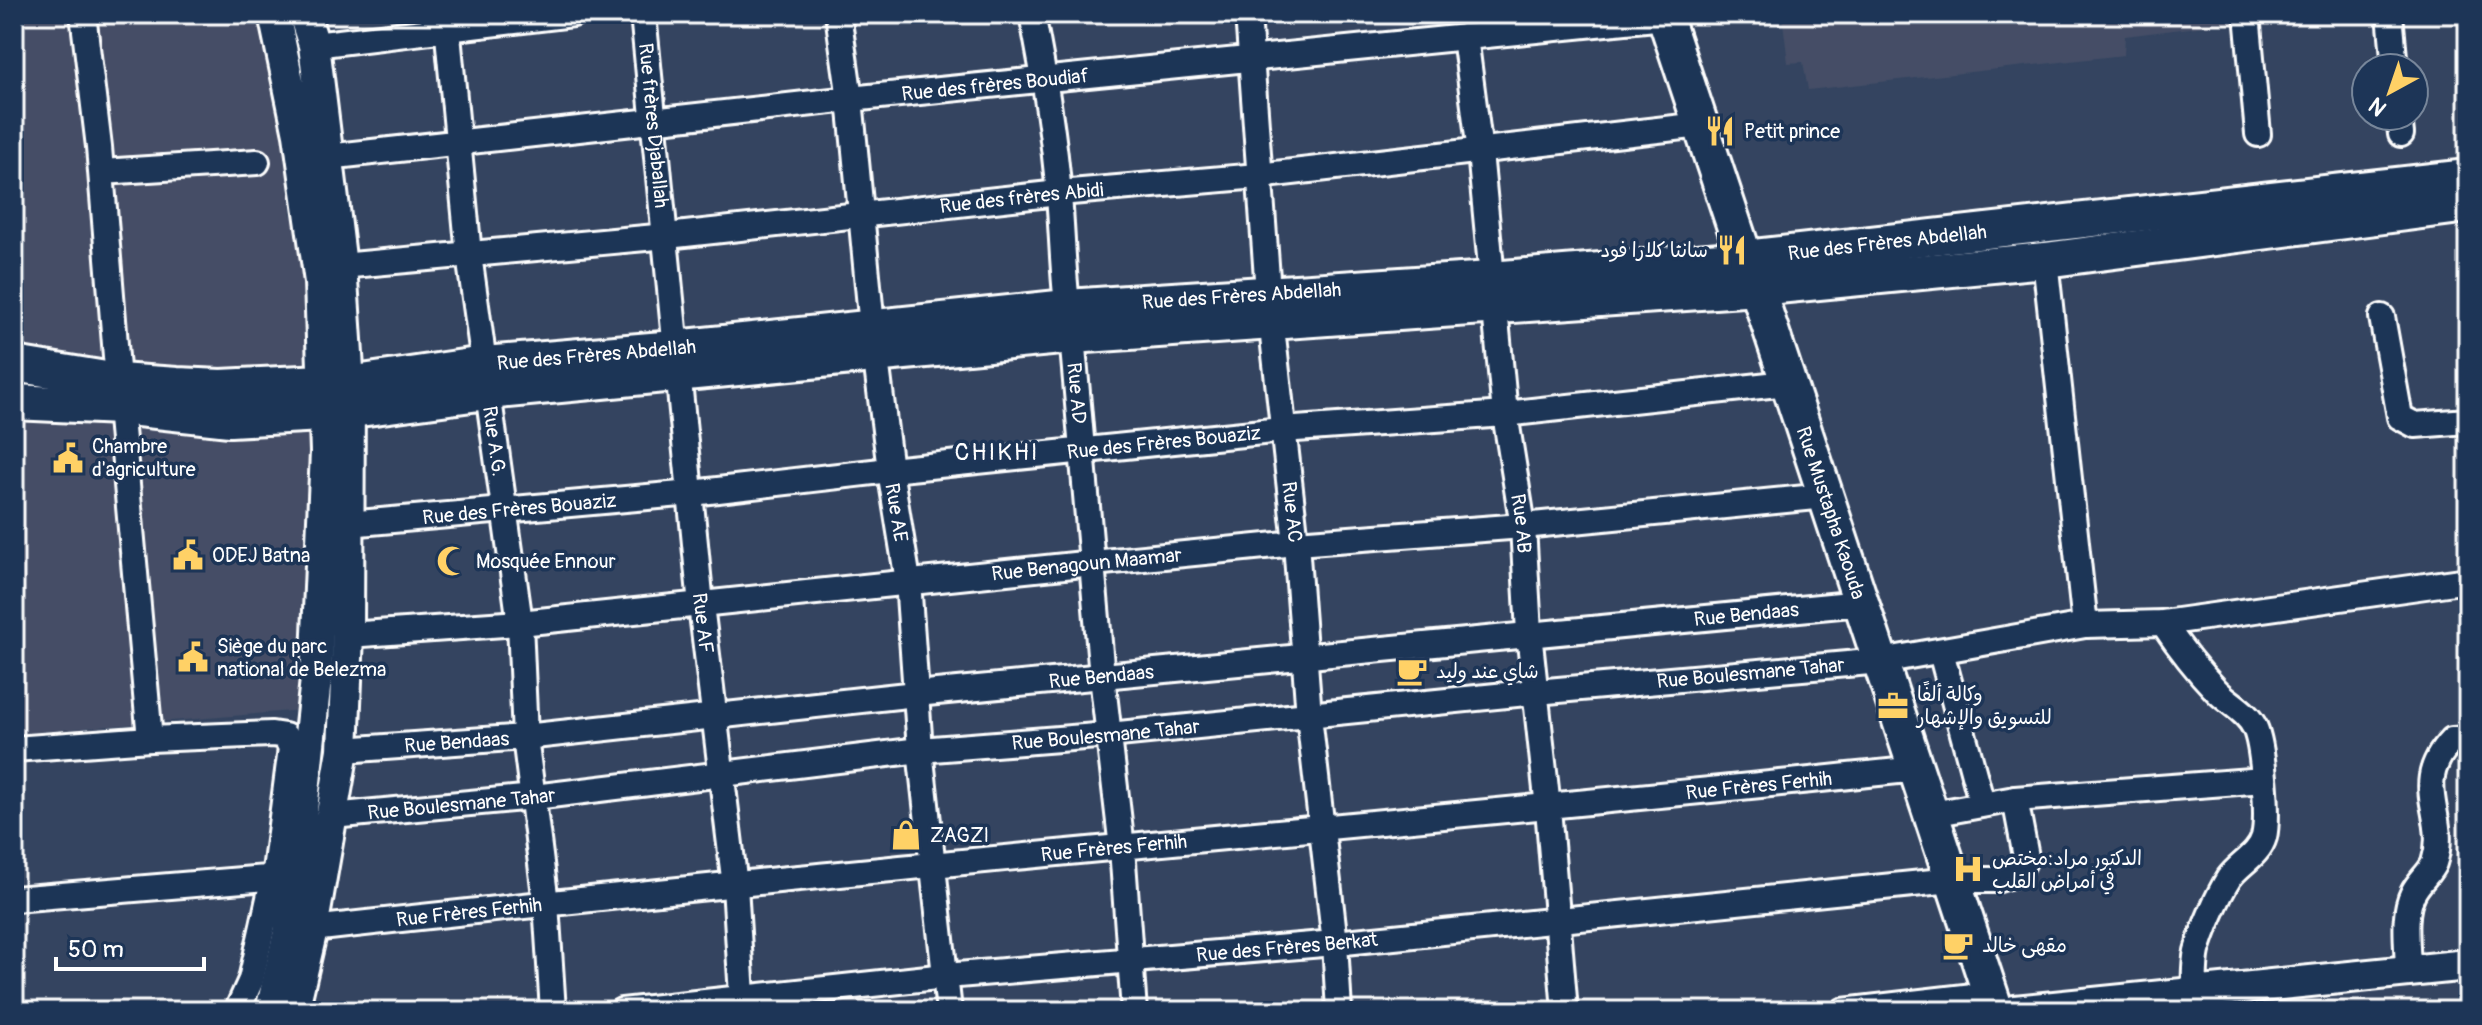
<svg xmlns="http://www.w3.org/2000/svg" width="2482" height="1025" font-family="Pangolin,'Playpen Sans Arabic',sans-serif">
	<rect width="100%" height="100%" fill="#344460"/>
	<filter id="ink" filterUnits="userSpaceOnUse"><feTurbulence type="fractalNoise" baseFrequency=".0125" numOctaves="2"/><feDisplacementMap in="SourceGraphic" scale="16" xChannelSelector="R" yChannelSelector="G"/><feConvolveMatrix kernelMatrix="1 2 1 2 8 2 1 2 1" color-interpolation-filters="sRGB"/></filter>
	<g filter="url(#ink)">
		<path fill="#444e66" d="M14 14H265L277 72 291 215 298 229 316 354 303 710 14 734Z
			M1782 14H2238L2239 22 2125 36 2124 55 1808 90 1803 62 1788 63Z"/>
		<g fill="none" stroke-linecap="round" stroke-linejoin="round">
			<g stroke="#fff" stroke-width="30">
				<g id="minor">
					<path d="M83 14 99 147 118 381"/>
					<path id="s1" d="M446 14 469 255 520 623 525 737 546 903 553 1011"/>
					<path id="s2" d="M643 14 701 605 735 886 743 1011"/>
					<path id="s3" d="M838 14 850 99 872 327 890 470 908 581 920 750 949 1011"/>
					<path id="s4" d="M1032 14C1044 74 1054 135 1059 196 1063 243 1063 290 1072 336L1102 676 1122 848 1134 1011"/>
					<path id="s5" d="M1248 14 1268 292 1296 543 1309 716 1335 943 1339 1011"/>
					<path d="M2247 14 2258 134"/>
					<path d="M2390 14 2395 68"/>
					<path id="s6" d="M1465 37 1480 152 1505 414 1523 526 1529 633 1548 808 1565 1011"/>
					<path d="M314 45 573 14"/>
					<path d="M2399 116 2401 134"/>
					<path id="s7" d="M327 157 850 99 1665 17"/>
					<path d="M102 172 257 162"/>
					<path d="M2045 260 2085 625"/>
					<path id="s8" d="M341 266 667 236 1059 193 1258 176 1701 125"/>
					<path d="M2382 317 2400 417 2415 425 2468 421"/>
					<path d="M120 407 150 739"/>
					<path id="s9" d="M348 524 692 493 890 470 1282 430 1505 414 1787 383"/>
					<path d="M2163 623C2179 647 2196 669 2216 690 2228 703 2247 711 2255 728 2263 746 2269 817 2264 837 2259 855 2239 864 2229 878 2217 897 2203 930 2197 951 2194 964 2195 980 2194 994"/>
					<path id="s10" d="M348 635 520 623 1093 563 1296 543 1523 526 1826 496"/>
					<path d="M1941 652 1982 804"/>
					<path d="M14 749 150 739 272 734 285 736 291 748 275 871 267 878 14 899"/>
					<path id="s11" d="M343 750 525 737 916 694 1861 603"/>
					<path d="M1932 814 2015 799 2264 780"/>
					<path id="s12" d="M332 816 534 797 920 750 1109 735 1536 692 1881 661 2085 625 2163 623 2468 580"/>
					<path id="s13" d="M312 929C846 869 1382 825 1917 769"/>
					<path d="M2408 972C2408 947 2402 915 2413 893 2418 882 2430 873 2434 863 2450 815 2408 786 2452 740L2468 739"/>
					<path d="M237 1011 251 980 275 871"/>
					<path id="s14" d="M622 1011 946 976 1335 943 1952 880H1996L2018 873 2026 857 2015 799"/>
					<path d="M1843 1011 1991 994"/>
				</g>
			</g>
			<g stroke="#fff" stroke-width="36">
				<path id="tertiary" d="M271 1011 289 932 316 679 326 452 320 282 299 134 274 14
					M293 1011 312 929 343 750 348 635 349 384 341 266 314 45 304 14
					M2015 1011 2468 965"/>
			</g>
			<g stroke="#fff" stroke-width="40">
				<g id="secondary">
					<path id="s15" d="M1664 14 1745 258 1757 288 1996 1011"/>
					<path id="s16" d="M14 364 118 381 177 385 221 387 323 382 349 384 484 364 675 348 1067 307 1491 279 1745 258 2468 177"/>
					<path d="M14 402 120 407 230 419 322 414 487 392 1072 336 1757 288 2045 260 2468 205"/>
				</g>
			</g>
			<use href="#minor" stroke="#1d3557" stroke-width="24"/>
			<use href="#tertiary" stroke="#1d3557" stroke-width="30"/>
			<use href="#secondary" stroke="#1d3557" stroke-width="34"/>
		</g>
	</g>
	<defs>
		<g id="restaurant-bare" transform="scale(2.4)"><path d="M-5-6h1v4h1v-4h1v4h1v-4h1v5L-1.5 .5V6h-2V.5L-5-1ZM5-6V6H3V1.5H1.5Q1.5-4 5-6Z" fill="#ffd166" stroke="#1d3557" stroke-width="2.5" paint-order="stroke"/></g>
		<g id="civic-bare" transform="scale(2.4)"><path d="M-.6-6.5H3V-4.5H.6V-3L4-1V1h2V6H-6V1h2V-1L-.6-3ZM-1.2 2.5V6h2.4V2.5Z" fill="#ffd166" stroke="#1d3557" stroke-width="2.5" paint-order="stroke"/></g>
		<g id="mosque-bare" transform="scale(2.4)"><path d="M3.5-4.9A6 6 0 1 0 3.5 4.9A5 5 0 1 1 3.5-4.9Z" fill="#ffd166" stroke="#1d3557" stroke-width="2.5" paint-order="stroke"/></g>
		<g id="cafe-bare" transform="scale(2.4)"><path d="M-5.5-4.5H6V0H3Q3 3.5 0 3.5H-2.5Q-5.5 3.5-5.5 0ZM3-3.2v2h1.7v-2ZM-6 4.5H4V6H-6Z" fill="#ffd166" stroke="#1d3557" stroke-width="2.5" paint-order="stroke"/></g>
		<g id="office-bare" transform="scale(2.4)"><path d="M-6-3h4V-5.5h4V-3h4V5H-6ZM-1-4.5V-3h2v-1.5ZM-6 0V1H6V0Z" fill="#ffd166" stroke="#1d3557" stroke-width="2.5" paint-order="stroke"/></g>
		<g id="shop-bare" transform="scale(2.4)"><path d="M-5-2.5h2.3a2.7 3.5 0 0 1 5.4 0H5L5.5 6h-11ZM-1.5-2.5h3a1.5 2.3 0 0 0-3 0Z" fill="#ffd166" stroke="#1d3557" stroke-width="2.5" paint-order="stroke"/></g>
		<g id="hospital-bare" transform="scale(2.4)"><path d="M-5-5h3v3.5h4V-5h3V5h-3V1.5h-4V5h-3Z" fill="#ffd166" stroke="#1d3557" stroke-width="2.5" paint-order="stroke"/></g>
	</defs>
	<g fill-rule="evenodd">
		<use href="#restaurant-bare" x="1720" y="131"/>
		<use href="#restaurant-bare" x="1732" y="250"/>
		<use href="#civic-bare" x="68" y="458"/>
		<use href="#civic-bare" x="188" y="555"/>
		<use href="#mosque-bare" x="452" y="561"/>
		<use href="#civic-bare" x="193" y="657"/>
		<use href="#cafe-bare" x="1412" y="671"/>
		<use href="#office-bare" x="1893" y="706"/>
		<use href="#shop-bare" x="906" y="835"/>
		<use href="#hospital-bare" x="1968" y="869"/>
		<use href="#cafe-bare" x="1958" y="945"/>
	</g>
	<g text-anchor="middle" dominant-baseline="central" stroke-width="7" stroke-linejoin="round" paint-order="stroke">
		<g font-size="20" fill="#fff" stroke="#1d3557">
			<text stroke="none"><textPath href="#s7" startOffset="672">Rue des frères Boudiaf</textPath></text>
			<text stroke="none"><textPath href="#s2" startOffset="112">Rue frères Djaballah</textPath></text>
			<text stroke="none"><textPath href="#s8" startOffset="684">Rue des frères Abidi</textPath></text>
			<text stroke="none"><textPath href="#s16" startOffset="1882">Rue des Frères Abdellah</textPath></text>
			<text stroke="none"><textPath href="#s16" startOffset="1234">Rue des Frères Abdellah</textPath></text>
			<text stroke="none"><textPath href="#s16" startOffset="586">Rue des Frères Abdellah</textPath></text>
			<text stroke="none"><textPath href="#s4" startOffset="382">Rue AD</textPath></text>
			<text stroke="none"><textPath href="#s1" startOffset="430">Rue A.G.</textPath></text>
			<text stroke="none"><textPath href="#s9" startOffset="820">Rue des Frères Bouaziz</textPath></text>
			<text stroke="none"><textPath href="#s9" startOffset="172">Rue des Frères Bouaziz</textPath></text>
			<text stroke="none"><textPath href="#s3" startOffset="502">Rue AE</textPath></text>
			<text stroke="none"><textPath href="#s15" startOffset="526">Rue Mustapha Kaouda</textPath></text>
			<text stroke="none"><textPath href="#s5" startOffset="500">Rue AC</textPath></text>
			<text stroke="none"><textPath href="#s6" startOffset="490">Rue AB</textPath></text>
			<text stroke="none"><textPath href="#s10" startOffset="742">Rue Benagoun Maamar</textPath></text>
			<text stroke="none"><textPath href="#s11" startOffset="1410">Rue Bendaas</textPath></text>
			<text stroke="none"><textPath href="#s2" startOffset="612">Rue AF</textPath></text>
			<text stroke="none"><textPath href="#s12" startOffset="1426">Rue Boulesmane Tahar</textPath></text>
			<text stroke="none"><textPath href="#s11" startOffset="762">Rue Bendaas</textPath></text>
			<text stroke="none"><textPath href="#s12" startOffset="778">Rue Boulesmane Tahar</textPath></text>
			<text stroke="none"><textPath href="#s11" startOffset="114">Rue Bendaas</textPath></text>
			<text stroke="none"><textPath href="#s13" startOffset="1454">Rue Frères Ferhih</textPath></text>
			<text stroke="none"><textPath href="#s12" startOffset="130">Rue Boulesmane Tahar</textPath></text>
			<text stroke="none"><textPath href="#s13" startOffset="806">Rue Frères Ferhih</textPath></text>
			<text stroke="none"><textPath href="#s13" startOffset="158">Rue Frères Ferhih</textPath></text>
			<text stroke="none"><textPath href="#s14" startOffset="668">Rue des Frères Berkat</textPath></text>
		</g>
		<g font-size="20" fill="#fff" stroke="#1d3557" text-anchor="start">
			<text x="1744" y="131">Petit prince</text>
			<text x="1708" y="250" text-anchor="end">سانتا كلارا فود</text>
			<text x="92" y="446">Chambre<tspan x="92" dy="23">d'agriculture</tspan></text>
			<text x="212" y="555">ODEJ Batna</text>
			<text x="476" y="561">Mosquée Ennour</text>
			<text x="217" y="646">Siège du parc<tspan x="217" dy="23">national de Belezma</tspan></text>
			<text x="1436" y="671">شاي عند وليد</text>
			<text x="1917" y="694">وكالة ألفًا<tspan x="1917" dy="23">للتسويق والإشهار</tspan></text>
			<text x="930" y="835">ZAGZI</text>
			<text x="1992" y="858">الدكتور مراد:مختص<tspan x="1992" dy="23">في أمراض القلب</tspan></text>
			<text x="1982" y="945">مقهى خالد</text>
		</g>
		<g font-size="24" letter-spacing="2" fill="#fff" stroke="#1d3557">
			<text x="997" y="452">CHIKHI</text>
		</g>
	</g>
	<rect width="2482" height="1025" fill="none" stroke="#1d3557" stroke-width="48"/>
	<rect x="24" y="24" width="2434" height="977" fill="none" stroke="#fff" stroke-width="3" filter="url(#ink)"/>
	<g transform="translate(2390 92) rotate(220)"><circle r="38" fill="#1d3557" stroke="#77869a" stroke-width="2"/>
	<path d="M0-6L14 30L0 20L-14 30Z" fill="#ffd166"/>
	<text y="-12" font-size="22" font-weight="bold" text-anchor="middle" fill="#ffffff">N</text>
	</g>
	<path d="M56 957v12h148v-12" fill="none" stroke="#ffffff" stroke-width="4"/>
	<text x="68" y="957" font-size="24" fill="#ffffff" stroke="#1d3557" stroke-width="6" paint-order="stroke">50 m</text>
</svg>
